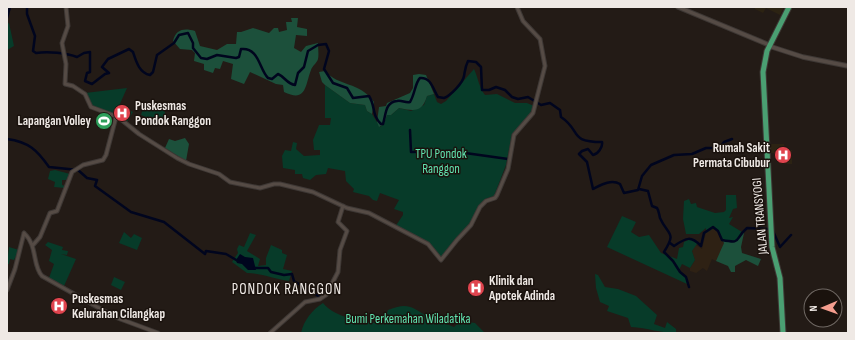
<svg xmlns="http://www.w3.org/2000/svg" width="855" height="340" font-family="'Sofia Sans Condensed',sans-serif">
	<rect width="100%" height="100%" fill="#231b16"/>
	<path fill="#2e2114" d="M714 228 718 231 720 238 724 243 722 250 716 261 712 259 707 271 703 268 696 273 690 271V268L695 260 692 251 694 246 696 245 702 249 706 233Z"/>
	<path fill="#2c2313" d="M755 7H784L780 15 766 8 763 13 755 9Z
		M772 144H784L785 150H792V164H779L778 159 774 158V153H769L768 146Z"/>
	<path fill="#073b29" d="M9 23 14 46 7 50V24Z
		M474 69C478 77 479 88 485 95L497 94 515 103H527L534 106 528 117 512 134 506 165 494 196 485 199 468 226 442 259 429 244 395 227 403 215V212L394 209 399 200 380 193 377 201 373 200 369 196 353 192 354 189 346 181 345 171 328 168 326 174 316 175 310 180 303 178 302 174H295V170L283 168 282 156 285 150 291 151 293 142 297 143 296 149 304 156 320 155V150H314L313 140 319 125H330L331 118H325V85L350 103 365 105 367 111 372 114 380 127 384 124 387 115H391L399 108 411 111 424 105 427 96 434 94 437 102 441 104 446 101Z
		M127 88 115 115 91 107 85 93Z
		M145 102 163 103 165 113 164 125 141 115Z
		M122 106 133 112 127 122 118 116Z
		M55 170 70 174 66 180H62V185L66 186 65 188 54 187 55 182 48 179 50 171Z
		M726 195H736L737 208 733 209 729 218 733 217 729 224 742 232 737 241H723L718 231 714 228 706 233V228L699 234H686L683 219 684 201 689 199 691 204 696 203 697 207 715 213 724 212 726 210Z
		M622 216 636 222 631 232 639 237 649 235 661 253 677 259 679 248 683 247 684 242 690 239 696 240 697 244 692 251 695 260 690 268 682 264 679 270 686 278 687 284 607 247Z
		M124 232 131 238 134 234 142 238 137 250 119 243Z
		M250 233 256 235 247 251 260 259 258 266 266 265V258L271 245 282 250V253L287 255 283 269 292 271 289 281C274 279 261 273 247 273L232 262 238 253 237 249 239 245 244 247Z
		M48 242 63 247 62 250 68 251 67 255 61 254 76 259 64 286 49 278 54 264 49 261 52 250 45 245Z
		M9 247 19 250 18 256H16L14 260 10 259 9 264H7Z
		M595 274 598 275 605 287 618 289 636 296 657 315 654 324 665 328 667 322 676 329V333C661 333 647 328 631 327L628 318 607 311 609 306 600 302 596 288Z
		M114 277 125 282 121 290 111 285Z
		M323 303C335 319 365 321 383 324L388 310C408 302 411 307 427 316 435 320 445 323 454 327L460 321 475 323 485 333H301C304 320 312 310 323 303Z"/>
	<path fill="#1c503b" d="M291 18H298L297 27 307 29V36L296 35 294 48 301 52 306 46 318 43C318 48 319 55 318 59 317 63 312 66 311 70 305 85 307 103 284 92L283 85 276 84 250 72 244 84 231 79 233 64 223 61 220 69 215 68 213 73 204 70V64L194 61 195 53 192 50 180 49 173 41C176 29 184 28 195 31L200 46 217 50 227 44H236L237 32H241L253 28 269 33 274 28H278L279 32 287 30 286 22H292Z
		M325 71C339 87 359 81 374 102L372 114 367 111 365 105 350 103 325 85 322 82 319 72Z
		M419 74 426 75 434 94 427 96C422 113 414 111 399 108L391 115H387L384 124 379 127 377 122 379 107 386 106 387 103 410 93 413 88V75Z
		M185 138 189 144 186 161 165 148 169 139 175 141Z
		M742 232 744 233 741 247 742 253 761 259 758 266 746 260 735 266V272H731L728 266 716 261 724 243 723 241H737Z"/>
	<path fill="#00051e" d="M240 254 245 257 253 258 256 270H248L242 264 237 263 236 260Z"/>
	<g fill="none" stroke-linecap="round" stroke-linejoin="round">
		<path stroke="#00051e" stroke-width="2.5" d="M27 7V14L35 36 33 51 36 53C48 51 67 53 77 57L84 53 90 52V72L87 73 85 81 92 84 105 74 109 73 102 67 108 59 129 49 133 52C136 61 139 73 150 75L153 72 157 55 174 43 179 35 188 33 193 43V48L201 58 207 59 217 55 236 58 239 57 241 49C259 47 259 69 268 78L272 79 278 74C285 77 287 84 295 85L298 73 304 67 308 51 318 45 326 44 329 51 324 69 333 83 347 88 353 98 369 96C376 107 371 114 381 124H383C386 115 385 102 397 101 402 100 405 103 410 102 415 94 415 83 420 78 431 77 433 89 438 97L444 98C450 96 463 83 464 76 465 71 465 67 468 61L476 62 481 67 482 90H489L496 87 505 90 512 97 518 99 528 97 541 105 550 103 560 110 561 117C582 131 568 142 602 142 603 147 598 154 593 155L588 149 582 151 579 154 587 162 593 189C601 185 611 179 620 184L624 193 638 190 642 176 651 165 674 155 692 154 706 148H719L724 142 732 139
			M7 18 10 7
			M410 130 411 152 451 151 508 159
			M7 139C29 142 37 150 49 167L78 170 87 178 97 180 95 186 131 212 164 222 205 254 206 251 226 254 238 261
			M639 189 648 191 652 206 657 208C659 211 659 214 660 218 668 236 677 231 664 252L673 261 680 272 686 277 689 287
			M773 231 780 247 791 235
			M670 243 674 246C687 237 691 236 701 246L704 233 713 227 718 231 722 240C743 244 733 240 747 228L767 229
			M254 268H268L271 272 284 275 292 274 294 281 320 297"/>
		<g stroke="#3e3835" stroke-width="5">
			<path id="tertiary" d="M66 7 68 26 62 43 66 64 65 84 73 86 85 94 91 107 118 117 139 134 177 158 189 164 219 174 230 182 260 188 274 184H280L313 192 347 208 369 213 428 244 441 260 457 240 471 225 480 207 486 201 495 198 497 195 508 169 514 135 533 113 545 66 540 39 523 21 517 7
				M24 233C38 246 32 265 42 276L115 317 158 333
				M33 245 40 237 50 213 57 211 72 172 83 165 103 160 106 155 116 117
				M7 290 15 269 24 233
				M270 333 305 302 320 299 326 295 338 272 340 250 347 231 338 222 343 206"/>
		</g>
		<g stroke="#3e3835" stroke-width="5.5">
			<path id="secondary" d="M678 7 767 44
				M769 46 803 57 848 66"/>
		</g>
		<g stroke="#3e3835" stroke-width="7">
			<path id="trunk" d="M783 333 780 278 772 247 763 72 767 51 789 7"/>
		</g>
		<use href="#tertiary" stroke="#554b45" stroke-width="3"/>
		<use href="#secondary" stroke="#554b45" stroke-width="3.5"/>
		<use href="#trunk" stroke="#4a9f72" stroke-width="5"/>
	</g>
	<defs>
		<g id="hospital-disc" transform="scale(0.9)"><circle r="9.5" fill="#e0444e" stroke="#1a120d"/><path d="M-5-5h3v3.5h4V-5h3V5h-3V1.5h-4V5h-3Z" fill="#fff"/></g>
		<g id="stadium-disc" transform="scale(0.9)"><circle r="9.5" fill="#2e9e5b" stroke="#1a120d"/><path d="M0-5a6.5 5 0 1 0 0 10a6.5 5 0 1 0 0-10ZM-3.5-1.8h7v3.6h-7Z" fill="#fff"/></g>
	</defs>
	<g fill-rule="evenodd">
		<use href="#hospital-disc" x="122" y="113"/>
		<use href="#stadium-disc" x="104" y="121"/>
		<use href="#hospital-disc" x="783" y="155"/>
		<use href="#hospital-disc" x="476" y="288"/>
		<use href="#hospital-disc" x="59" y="306"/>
	</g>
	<g text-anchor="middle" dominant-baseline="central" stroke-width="3" stroke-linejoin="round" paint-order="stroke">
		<g font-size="13" font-weight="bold" fill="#efe9e5" stroke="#1a120d" text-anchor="start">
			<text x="135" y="106">Puskesmas<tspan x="135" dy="15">Pondok Ranggon</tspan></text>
			<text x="91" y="121" text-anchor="end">Lapangan Volley</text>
			<text x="770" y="148" text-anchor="end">Rumah Sakit<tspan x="770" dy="15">Permata Cibubur</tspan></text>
			<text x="489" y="281">Klinik dan<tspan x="489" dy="15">Apotek Adinda</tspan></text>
			<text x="72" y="299">Puskesmas<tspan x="72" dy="15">Kelurahan Cilangkap</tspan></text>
		</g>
		<g font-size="13" fill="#62e5b1" stroke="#1a120d">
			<text x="441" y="154">TPU Pondok<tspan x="441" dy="15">Ranggon</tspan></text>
			<text x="408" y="319">Bumi Perkemahan Wiladatika</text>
		</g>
		<g font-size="13" fill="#efe9e5" stroke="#1a120d">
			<text transform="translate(760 216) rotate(-95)">JALAN TRANSYOGI</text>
		</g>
		<g font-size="15" letter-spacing="1" fill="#efe9e5" stroke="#1a120d">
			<text x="287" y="289">PONDOK RANGGON</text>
		</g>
	</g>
	<rect width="855" height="340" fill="none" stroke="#efe9e5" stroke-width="16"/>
	<g transform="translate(823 308) rotate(268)"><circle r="19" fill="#1a120d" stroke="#6f6863"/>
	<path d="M0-3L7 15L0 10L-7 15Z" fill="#f59d8e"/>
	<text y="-6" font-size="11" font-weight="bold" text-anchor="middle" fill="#efe9e5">N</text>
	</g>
</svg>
